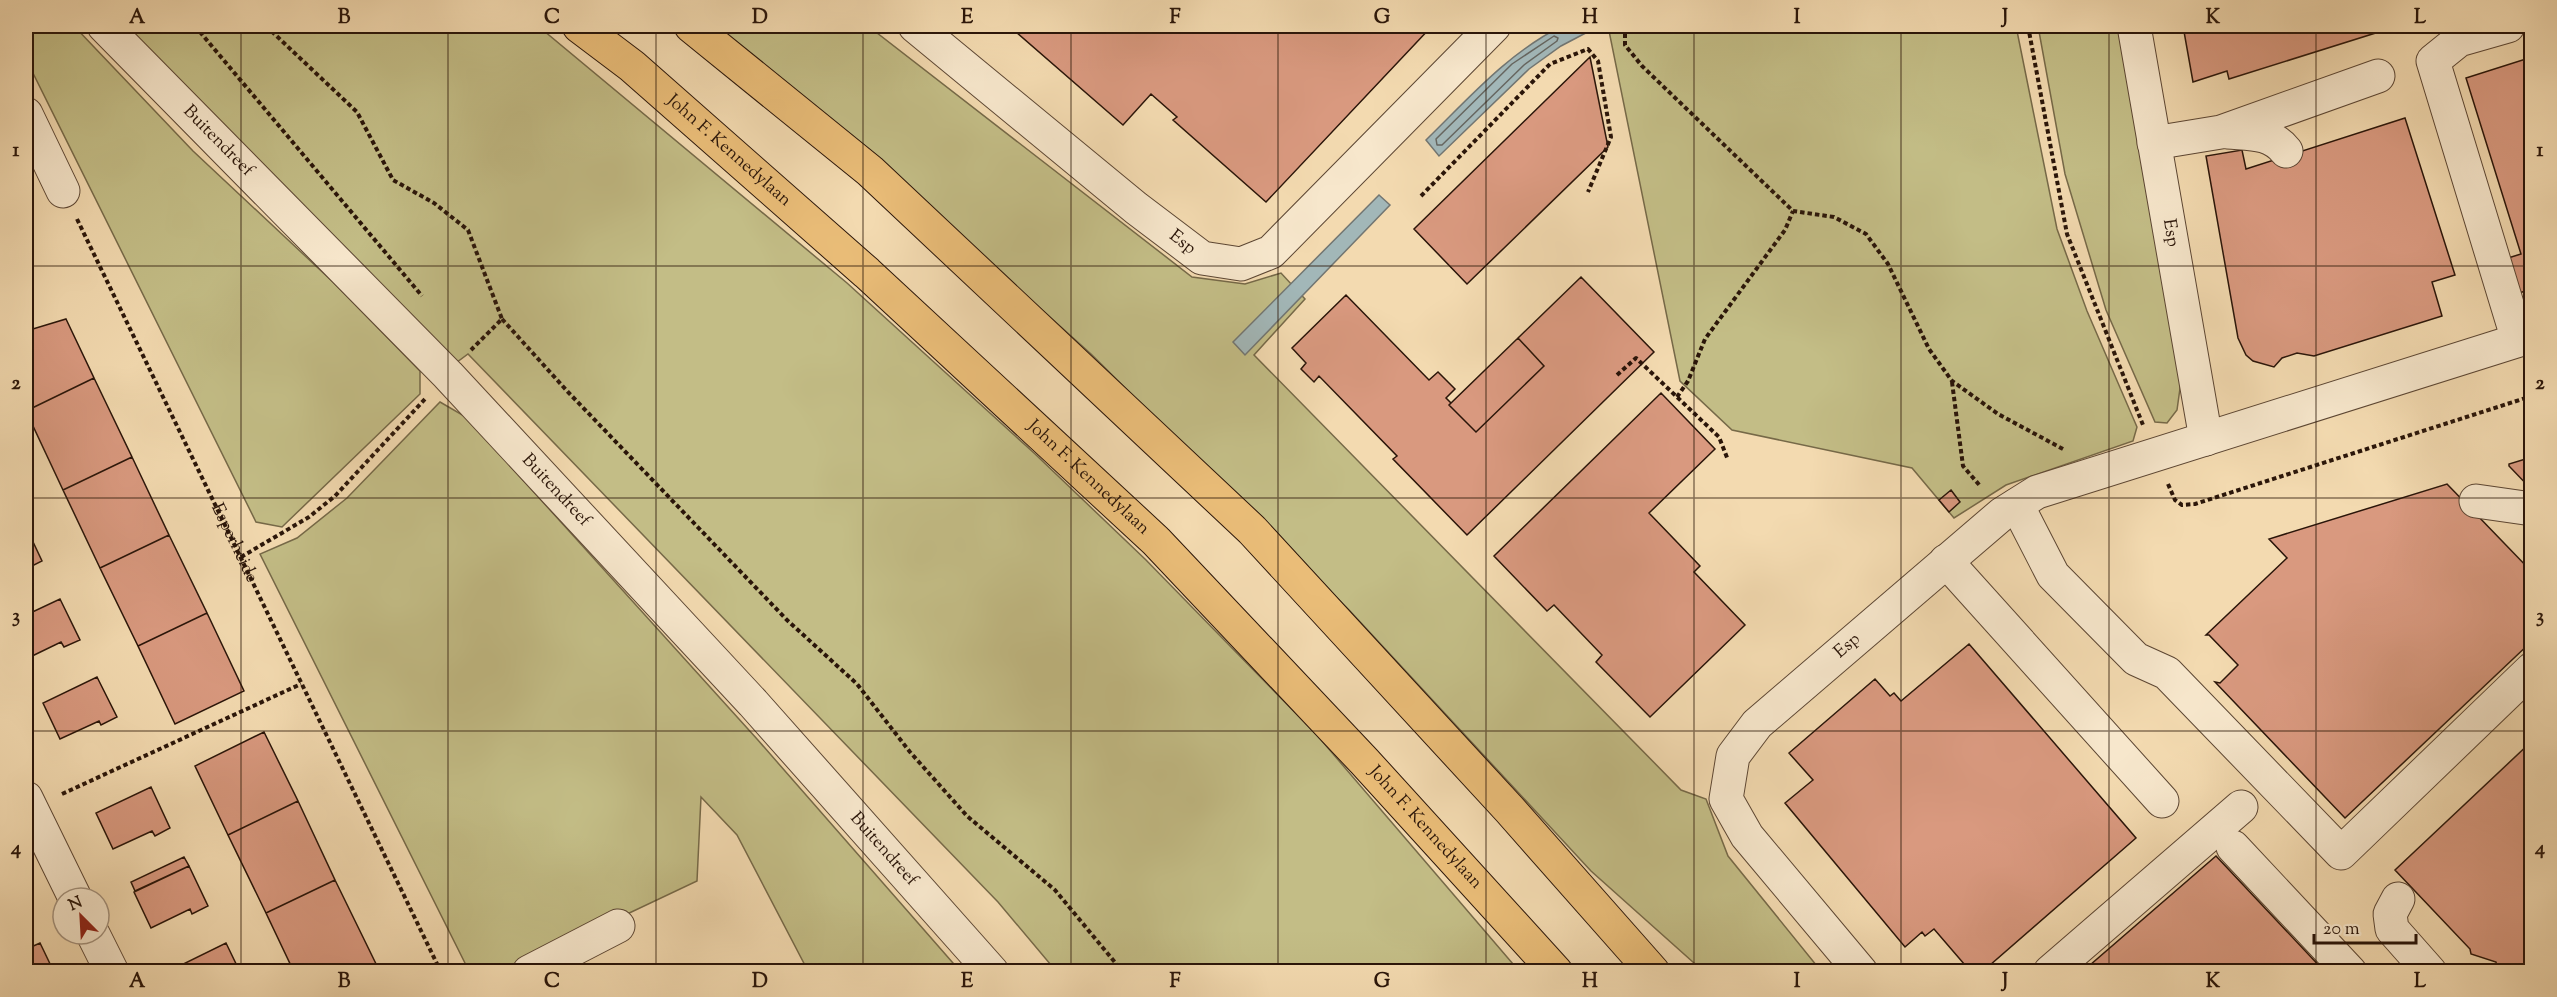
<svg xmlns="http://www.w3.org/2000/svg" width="2557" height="997" font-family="'Sorts Mill Goudy',serif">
	<rect width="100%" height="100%" fill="#f3dab0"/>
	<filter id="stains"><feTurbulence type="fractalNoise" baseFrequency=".00333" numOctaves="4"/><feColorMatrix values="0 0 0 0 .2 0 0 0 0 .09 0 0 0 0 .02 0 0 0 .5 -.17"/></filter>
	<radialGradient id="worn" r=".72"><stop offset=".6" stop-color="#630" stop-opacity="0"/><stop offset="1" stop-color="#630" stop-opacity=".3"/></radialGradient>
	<path fill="#c3bd86" stroke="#766948" stroke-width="1.5" d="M26 26H74L193 151 333 282 420 371V394L282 527 256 522 26 59Z
		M108 26H538L847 283 1034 453 1146 560 1316 734 1519 971H1056L998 902 468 354 449 368Z
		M717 26H868L1192 277 1245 284 1281 273 1305 299 1254 355 1681 790 1706 799 1728 856 1821 971H1703L1591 871 1350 611 1091 354 849 136Z
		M1608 26H2016L2057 229 2087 311 2137 427 2133 441 2006 485 1954 518 1912 468 1732 430 1680 381Z
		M2038 26H2122L2181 381 2177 410 2167 423 2155 422 2106 310 2065 174Z
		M440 402 466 417 757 739 960 971H808L737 835 701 797 697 881 530 960 492 971H469L260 554 297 538 347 498Z"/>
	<path fill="#a2b7b8" stroke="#727672" stroke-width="1.5" d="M1562 26H1599L1561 46 1529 69 1439 156 1426 140C1469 98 1508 53 1562 26Z
		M1379 195 1390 205 1245 355 1233 342Z"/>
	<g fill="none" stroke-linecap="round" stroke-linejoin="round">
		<path stroke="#666660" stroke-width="1.5" d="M1554 36 1558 38 1557 41 1524 65 1442 145H1437L1436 139 1512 64Z"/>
	</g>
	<path fill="#d9997f" stroke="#2a1509" stroke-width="1.5" d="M1009 26H1432L1266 202 1173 120 1177 117 1151 94 1123 125Z
		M2183 26H2398L2229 79 2227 71 2193 82Z
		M1590 57 1608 147 1467 284 1414 229Z
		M2532 57V289L2519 293 2508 258 2521 254 2466 78Z
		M2405 118 2455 275 2432 282 2442 316 2314 356 2297 353 2282 358 2274 367 2253 361 2246 355 2238 338 2206 156 2242 150 2246 169Z
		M1581 277 1654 352 1467 535 1393 459 1397 456 1319 376 1314 382 1301 369 1306 363 1292 348 1346 295 1429 380 1438 372 1455 389 1446 398 1451 403 1449 405 1476 432 1544 366 1518 338Z
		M66 319 94 378 26 411V331Z
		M1518 338 1544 366 1476 432 1449 405Z
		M94 378 132 457 63 490 26 411Z
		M1661 393 1715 449 1649 513 1700 566 1694 572 1745 625 1650 717 1596 662 1602 655 1554 605 1547 611 1494 556Z
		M132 457 169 535 100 568 63 490Z
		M2532 457V490L2509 466V464Z
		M2447 484 2532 572V641L2345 818 2215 682 2220 683 2238 665 2209 635H2206L2287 558 2269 539Z
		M1951 490 1960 502 1949 512 1939 500Z
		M26 527 42 561 26 569Z
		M169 535 207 613 138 646 100 568Z
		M60 599 80 640 64 647 61 642 26 659V615Z
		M207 613 244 691 175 724 138 646Z
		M1969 644 2136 838 1982 972H1971L1934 929 1925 936 1922 932 1905 947 1785 803 1813 780 1789 753 1875 679 1890 696 1894 693 1901 701Z
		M97 677 117 717 101 725 99 721 60 739 43 703Z
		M264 732 298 801 228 835 195 766Z
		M2532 741V972H2498L2496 962 2471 954 2470 949 2395 870Z
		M151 787 170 828 155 836 152 831 113 849 96 813Z
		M298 801 335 880 266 913 228 835Z
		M2216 856 2325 972H2082Z
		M184 857 189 866 135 891 131 882Z
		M189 866 208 906 192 914 190 909 151 928 134 892Z
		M335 880 380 972H294L266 913Z
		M26 939 29 948 40 943 53 970 26 972Z
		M226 943 240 972H172L171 970Z"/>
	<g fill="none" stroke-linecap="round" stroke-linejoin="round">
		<g stroke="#5c4633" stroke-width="35">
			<g id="minor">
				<path id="s2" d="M104 26 448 375 753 703 992 972"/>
				<path id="s3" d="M915 26 1136 208 1202 258 1241 264 1271 252 1494 26"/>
				<path id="s4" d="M2134 26 2206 439"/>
				<path d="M2508 26 2459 40 2433 61 2518 340"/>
				<path d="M26 114 63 191"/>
				<path d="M2228 132C2251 134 2271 132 2286 151"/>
				<path d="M2154 143 2221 132 2378 76"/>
				<path d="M2476 501 2532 509"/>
				<path d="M2017 505 2053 575 2136 659 2167 673 2341 853 2532 669"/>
				<path d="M1946 561 2162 801"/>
				<path d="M26 798 75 898"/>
				<path d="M2233 847 2350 972"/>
				<path d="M2398 899 2390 914 2392 929 2430 972"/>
				<path d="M93 934 112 972"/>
				<path d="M529 972 618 926"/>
				<path id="s5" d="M1861 972 1747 836 1726 799 1733 756 1757 724 2002 514 2037 492 2532 336"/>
				<path d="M2050 972 2241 807"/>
			</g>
		</g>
		<g stroke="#2a1509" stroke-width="35">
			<g id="highway">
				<path id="s6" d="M579 26 632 66 867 273 1156 541 1364 761 1556 972"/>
				<path d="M691 26 870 171 1252 530 1509 809 1653 972"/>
			</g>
		</g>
		<g stroke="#2a1509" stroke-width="4" stroke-dasharray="4.5 3" stroke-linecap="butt">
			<path d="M195 26 422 296"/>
			<path d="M266 26 357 112 393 180 434 203 468 230 502 319 471 350"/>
			<path d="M1625 26V45L1642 66 1793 211 1834 217 1866 234 1888 264 1929 349 1952 381 1998 414 2063 449"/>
			<path d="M2028 26 2067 234 2143 425"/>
			<path d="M1421 196 1550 64 1588 49 1598 61 1611 137 1588 192"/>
			<path id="s1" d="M77 219 441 972"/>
			<path d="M502 319 568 392 787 620 857 684 910 752 967 816 1055 890 1123 972"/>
			<path d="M1617 375 1636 358 1719 437 1728 460"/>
			<path d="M1952 382 1963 466 1981 487"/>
			<path d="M1677 397 1688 381 1705 339 1785 230 1793 211"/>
			<path d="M2168 484 2175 500 2182 505 2195 504 2532 396"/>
			<path d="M241 557 309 517 335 496 425 399"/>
			<path d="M62 794 301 684"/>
		</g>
		<use href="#minor" stroke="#f7e7cc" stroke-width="33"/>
		<use href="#highway" stroke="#eabd78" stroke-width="33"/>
	</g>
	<path fill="none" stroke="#2a1509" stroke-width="1.5" stroke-opacity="0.55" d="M241 26V972M448 26V972M656 26V972M863 26V972M1071 26V972M1278 26V972M1486 26V972M1694 26V972M1901 26V972M2109 26V972M2316 26V972M26 266H2532M26 498H2532M26 731H2532"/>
	<g text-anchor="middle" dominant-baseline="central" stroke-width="4.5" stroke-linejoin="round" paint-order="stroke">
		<g font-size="18" fill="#2a1509" stroke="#f7e7cc">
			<text stroke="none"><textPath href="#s2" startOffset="162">Buitendreef</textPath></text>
			<text stroke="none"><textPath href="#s6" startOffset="195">John F. Kennedylaan</textPath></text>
			<text stroke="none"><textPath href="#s4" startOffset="210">Esp</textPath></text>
			<text stroke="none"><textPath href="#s3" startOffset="344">Esp</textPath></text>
			<text stroke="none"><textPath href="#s6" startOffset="681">John F. Kennedylaan</textPath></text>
			<text stroke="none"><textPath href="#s2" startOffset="648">Buitendreef</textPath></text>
			<text stroke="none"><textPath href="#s1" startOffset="360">Esperheide</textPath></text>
			<text stroke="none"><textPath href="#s5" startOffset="423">Esp</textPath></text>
			<text stroke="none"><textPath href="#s6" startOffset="1167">John F. Kennedylaan</textPath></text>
			<text stroke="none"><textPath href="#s2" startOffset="1134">Buitendreef</textPath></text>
		</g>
	</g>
	<rect width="2557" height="997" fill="none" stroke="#f3dab0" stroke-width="66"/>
	<g transform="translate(81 916) rotate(336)"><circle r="28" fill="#f7e7cc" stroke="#a5937e" stroke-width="1.5"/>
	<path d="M0-4.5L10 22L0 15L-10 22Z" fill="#8f2418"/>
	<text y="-9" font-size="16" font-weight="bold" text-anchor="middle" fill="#2a1509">N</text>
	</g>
	<path d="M2314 934v9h102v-9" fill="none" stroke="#2a1509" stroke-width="3"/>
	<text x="2323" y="934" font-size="18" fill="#2a1509" stroke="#f7e7cc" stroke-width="4.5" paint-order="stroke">20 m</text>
	<rect x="33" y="33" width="2491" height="931" fill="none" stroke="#2a1509" stroke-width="2"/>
	<g font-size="20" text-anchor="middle" font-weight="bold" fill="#2a1509">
		<text x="137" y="23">A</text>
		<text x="344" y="23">B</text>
		<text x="552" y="23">C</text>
		<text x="760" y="23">D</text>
		<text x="967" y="23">E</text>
		<text x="1175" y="23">F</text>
		<text x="1382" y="23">G</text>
		<text x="1590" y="23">H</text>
		<text x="1797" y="23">I</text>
		<text x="2005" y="23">J</text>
		<text x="2213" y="23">K</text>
		<text x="2420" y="23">L</text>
		<text x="16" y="156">1</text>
		<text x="2540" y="156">1</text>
		<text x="16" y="389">2</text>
		<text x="2540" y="389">2</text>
		<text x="16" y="622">3</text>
		<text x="2540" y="622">3</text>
		<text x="16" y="854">4</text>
		<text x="2540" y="854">4</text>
		<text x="137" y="987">A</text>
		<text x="344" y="987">B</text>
		<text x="552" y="987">C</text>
		<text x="760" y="987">D</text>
		<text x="967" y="987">E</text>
		<text x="1175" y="987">F</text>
		<text x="1382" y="987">G</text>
		<text x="1590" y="987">H</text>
		<text x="1797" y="987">I</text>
		<text x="2005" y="987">J</text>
		<text x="2213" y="987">K</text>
		<text x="2420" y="987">L</text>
	</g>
	<rect width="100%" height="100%" filter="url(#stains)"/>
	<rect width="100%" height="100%" fill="url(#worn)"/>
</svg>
